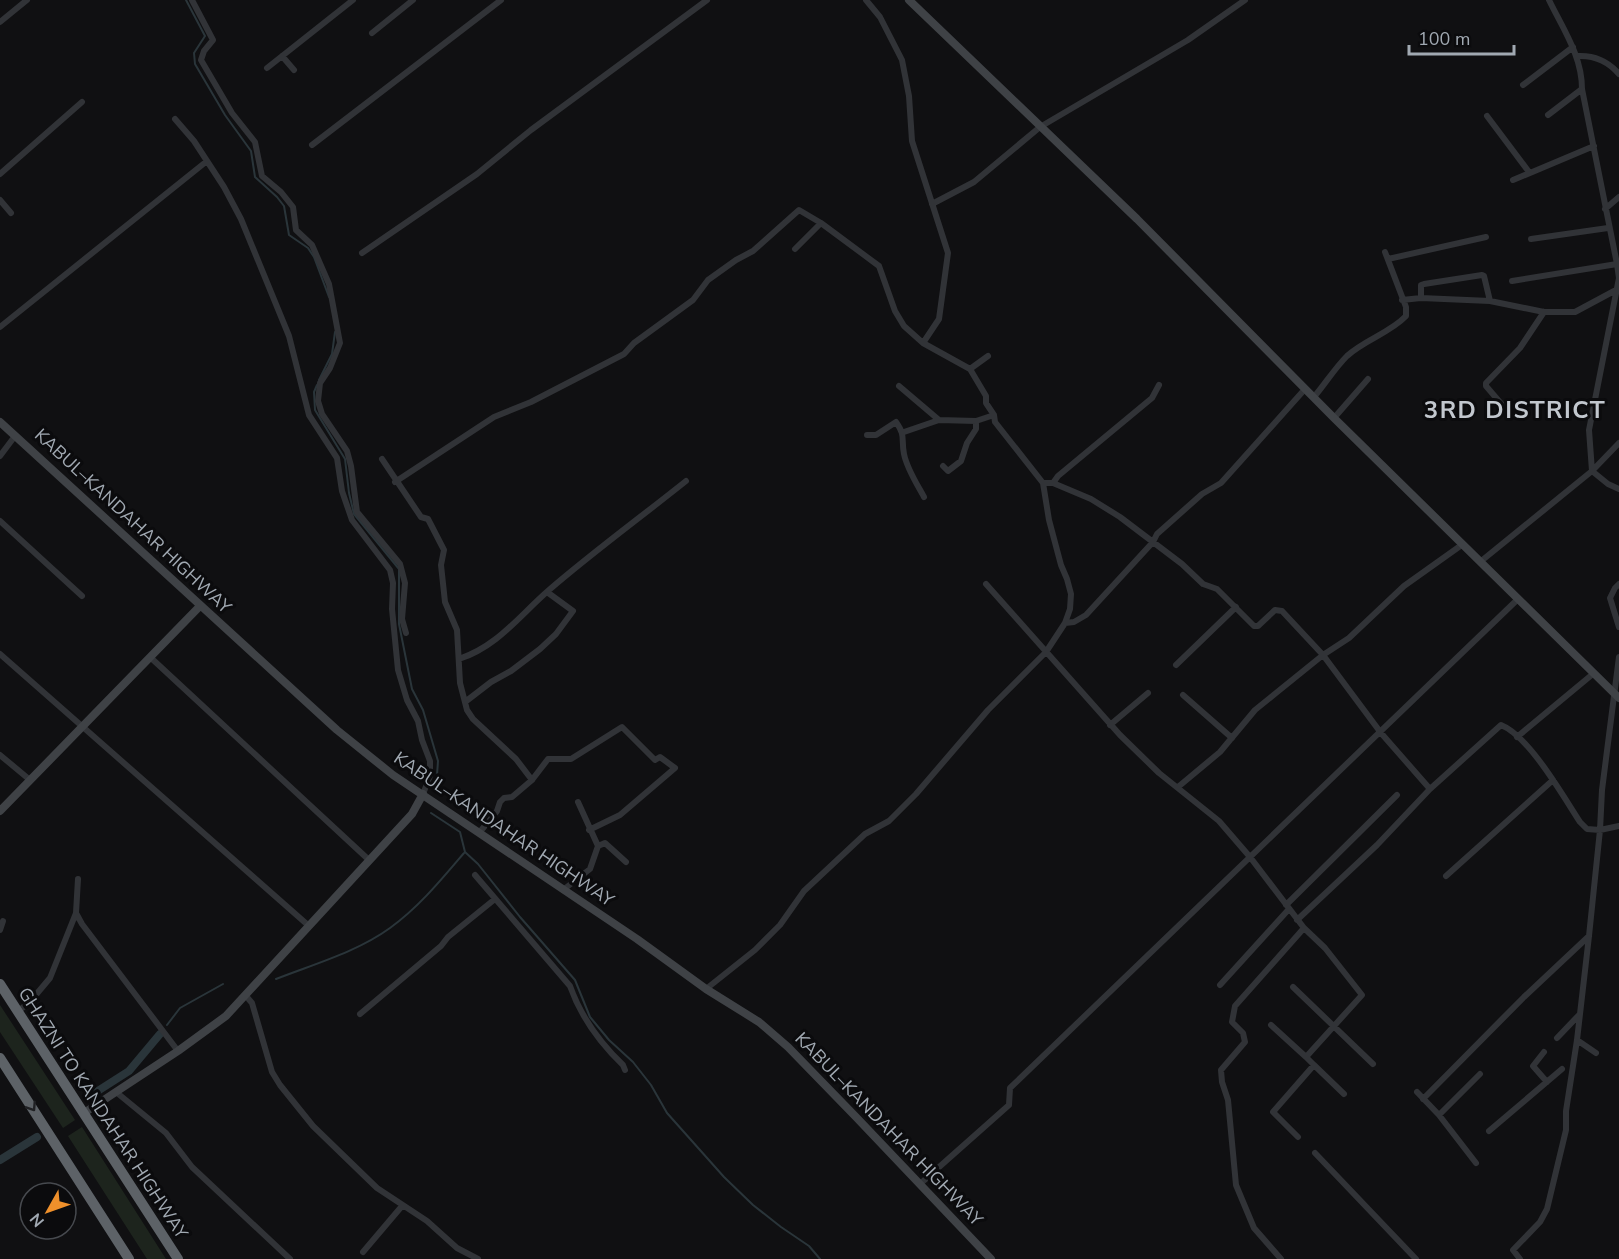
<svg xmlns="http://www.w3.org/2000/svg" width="1619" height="1259" font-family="'Nunito Sans',sans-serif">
	<rect width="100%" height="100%" fill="#101012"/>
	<path fill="#1d241d" d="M0 1005 75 1120 63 1128 0 1032Z
		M82 1127 166 1259H147L68 1136Z"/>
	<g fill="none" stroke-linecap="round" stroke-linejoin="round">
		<path stroke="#2a353a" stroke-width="2" d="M186 0 205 36 194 53 195 64 225 115 251 151 255 177 277 197 284 206 289 235 308 248 314 257 329 297
			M319 380 332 354 335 332
			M317 385 314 392 315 410 345 459 349 493 354 514 399 569V624L412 689 423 710 438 761 436 789
			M431 813 460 832 465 852 478 864 520 917 575 980 590 1017 609 1040 633 1062 651 1085 667 1113 724 1177 753 1205 781 1227 809 1246 820 1259
			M276 979C314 964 357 952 390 928 419 907 441 880 464 853
			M167 1025 180 1008 223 984"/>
		<path stroke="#2a353a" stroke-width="8" d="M93 1094 129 1071 160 1034
			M0 1160 37 1137"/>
		<path stroke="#313337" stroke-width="6" d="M192 0 213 40 204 51 201 60 232 113 255 142 262 176 281 192 293 207 296 230 312 245 329 284 340 343 330 368 320 383 318 401 322 414 347 451 351 466 357 512 400 564 405 583 402 619 406 633
			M866 0 880 17 902 60 909 96 912 141 948 253 939 319 923 343
			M1549 0C1563 29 1582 56 1582 89L1617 264 1619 278 1589 430 1592 471 1608 484 1619 489
			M0 22 27 0
			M372 33 413 0
			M282 56 294 70
			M1577 56C1594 55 1608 61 1619 74
			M267 68 353 0
			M1523 85 1573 47
			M1548 115 1582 89
			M1487 116 1529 172
			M175 119 194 141 224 187 241 219 289 336 309 415 337 458 342 491 352 520 390 570 393 583 392 609 398 670 407 700 418 721 422 740 430 761V776L423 794
			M312 145 501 0
			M0 174 82 102
			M1513 180 1594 146
			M0 200 11 213
			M932 204 974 182 1040 127 1188 40 1245 0
			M1605 209 1619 197
			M1531 239 1608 228
			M795 249 821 223
			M362 253 477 174 531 130 707 0
			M1388 259 1486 237
			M1512 281 1617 264
			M1421 298V285L1424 284 1482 275 1484 276 1490 301
			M1402 300 1421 298 1490 301 1544 312H1575L1616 290
			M0 327 207 161
			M970 369 988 356
			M899 386 939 420
			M1314 397C1325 384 1335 368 1347 356 1364 340 1390 333 1406 316V307L1385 252
			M1504 407 1486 386V383L1520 348 1544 312
			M1334 418 1368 379
			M904 432 939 420 976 421 994 415
			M867 435H876L896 422C906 436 901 439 904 454 907 469 917 484 924 497
			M0 456 15 436
			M382 459 421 517 428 519 444 550 441 565 445 602 457 630 460 683 467 710 473 719 516 759 532 780
			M943 466 948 471 961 461 967 443 976 429V421
			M395 482 494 417 531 402 624 354 634 343 693 300 708 280 736 260 753 251 799 210 821 223 879 266 895 311 904 326 923 343 970 369 986 396V403L994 415 995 422 1043 483 1049 520 1061 565 1067 579 1071 594 1070 609 1065 623 1046 652 988 710 916 794 889 821 865 834 804 891 780 925 755 950 706 989
			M1043 483H1053L1091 499 1120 517 1182 564 1203 584 1217 589 1254 626H1258L1275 610 1282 611 1323 655 1381 733 1430 789
			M1053 483 1058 476 1152 398 1159 385
			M0 521 82 596
			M1480 562 1592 471 1619 443
			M986 584 1120 735 1159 773 1219 821 1250 857 1304 928 1325 948 1362 995 1306 1057 1314 1065 1273 1112 1298 1137
			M1619 584 1615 588 1610 598 1619 627
			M1065 623 1074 622 1086 615 1153 542 1157 534 1202 494 1221 483 1305 389
			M0 654 309 926
			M150 657 369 860
			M459 659C498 646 519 616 549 590 593 552 641 517 686 481
			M1176 665 1236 607
			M1183 695 1232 738
			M465 702 491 682 511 671 540 649 556 634 573 611 547 592
			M1110 725 1148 693
			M1517 737 1594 673
			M0 755 30 780
			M1178 787 1220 752 1255 710 1276 693 1323 655 1349 638 1404 586 1463 544
			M479 833 497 811 500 802 504 798 512 797 532 780 548 759H571L622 727 655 760 660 757 675 768 620 815 589 830
			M598 846 605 843 626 862
			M475 875 570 986C581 1017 599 1042 623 1065L625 1070
			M1446 876 1553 780
			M563 890 590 869 598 846 578 802
			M1286 905 1397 795
			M76 913 82 924 178 1051
			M1297 920 1377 845 1430 789 1501 725C1529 736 1563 796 1580 822L1587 829 1600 830 1619 826
			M0 930 3 921
			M1220 985 1289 909
			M1293 987 1373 1064
			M246 996 252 1003 272 1072 280 1085 313 1126 377 1188 427 1221 457 1248 478 1259
			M18 1011 29 1003 50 978 76 913 78 879
			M360 1014 441 946 448 937 495 899
			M1271 1025 1306 1057
			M1557 1038 1579 1015
			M1577 1040 1596 1053
			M1544 1052 1533 1066 1547 1082
			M1314 1065 1344 1094
			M116 1092 166 1133 192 1167 290 1259
			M1417 1092 1439 1115 1476 1163
			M1423 1099 1524 997 1589 936
			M1439 1115 1480 1074
			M1489 1131 1562 1069
			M1315 1153 1416 1259
			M920 1184 1009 1105 1010 1088 1518 599
			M363 1252 402 1206
			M1281 1259 1254 1228 1236 1185 1228 1100 1222 1082 1221 1070 1245 1042 1243 1033 1232 1022 1235 1006 1304 928
			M1520 1259 1513 1250 1540 1222 1547 1209 1566 1130V1111L1577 1040 1589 936 1600 830 1602 790 1619 657"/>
		<path stroke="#3f4246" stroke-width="8" d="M909 0 1137 219 1334 418 1619 698
			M0 422 337 730 393 775 637 939 706 989 759 1022 788 1047 856 1117 991 1259
			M0 811 200 606
			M84 1113 178 1051 226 1016 412 814 423 794"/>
		<path stroke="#5d6267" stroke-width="10" d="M0 984 178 1259
			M0 1058 129 1259"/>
	</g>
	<defs><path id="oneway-chevron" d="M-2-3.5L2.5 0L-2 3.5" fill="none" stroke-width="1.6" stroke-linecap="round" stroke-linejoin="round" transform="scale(1.5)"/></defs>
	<use stroke="#202124" href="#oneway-chevron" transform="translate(32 1107) rotate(57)"/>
	<g text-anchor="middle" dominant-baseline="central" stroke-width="6" stroke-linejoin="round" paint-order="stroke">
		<g font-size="18" fill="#a1a9b2" stroke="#0b0b0d">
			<text transform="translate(133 521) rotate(43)">KABUL–KANDAHAR HIGHWAY</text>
			<text transform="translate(504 829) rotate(34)">KABUL–KANDAHAR HIGHWAY</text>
			<text transform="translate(103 1113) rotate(57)">GHAZNI TO KANDAHAR HIGHWAY</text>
			<text transform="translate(889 1129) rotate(46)">KABUL–KANDAHAR HIGHWAY</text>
		</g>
		<g font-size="24" font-weight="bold" letter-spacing="1.5" fill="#c2c7ce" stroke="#0b0b0d">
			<text x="1515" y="410">3RD DISTRICT</text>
		</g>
	</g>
	<g transform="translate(48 1211) rotate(230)"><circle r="28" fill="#0b0b0d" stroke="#474a4f" stroke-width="1.5"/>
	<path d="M0-4.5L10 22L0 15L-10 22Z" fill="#ef902b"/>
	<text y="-9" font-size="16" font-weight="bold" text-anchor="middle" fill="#a1a9b2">N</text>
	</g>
	<path d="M1409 45v9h105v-9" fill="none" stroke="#a1a9b2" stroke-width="3"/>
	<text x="1418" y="45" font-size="18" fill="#a1a9b2" stroke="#0b0b0d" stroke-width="4.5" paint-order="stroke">100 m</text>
</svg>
